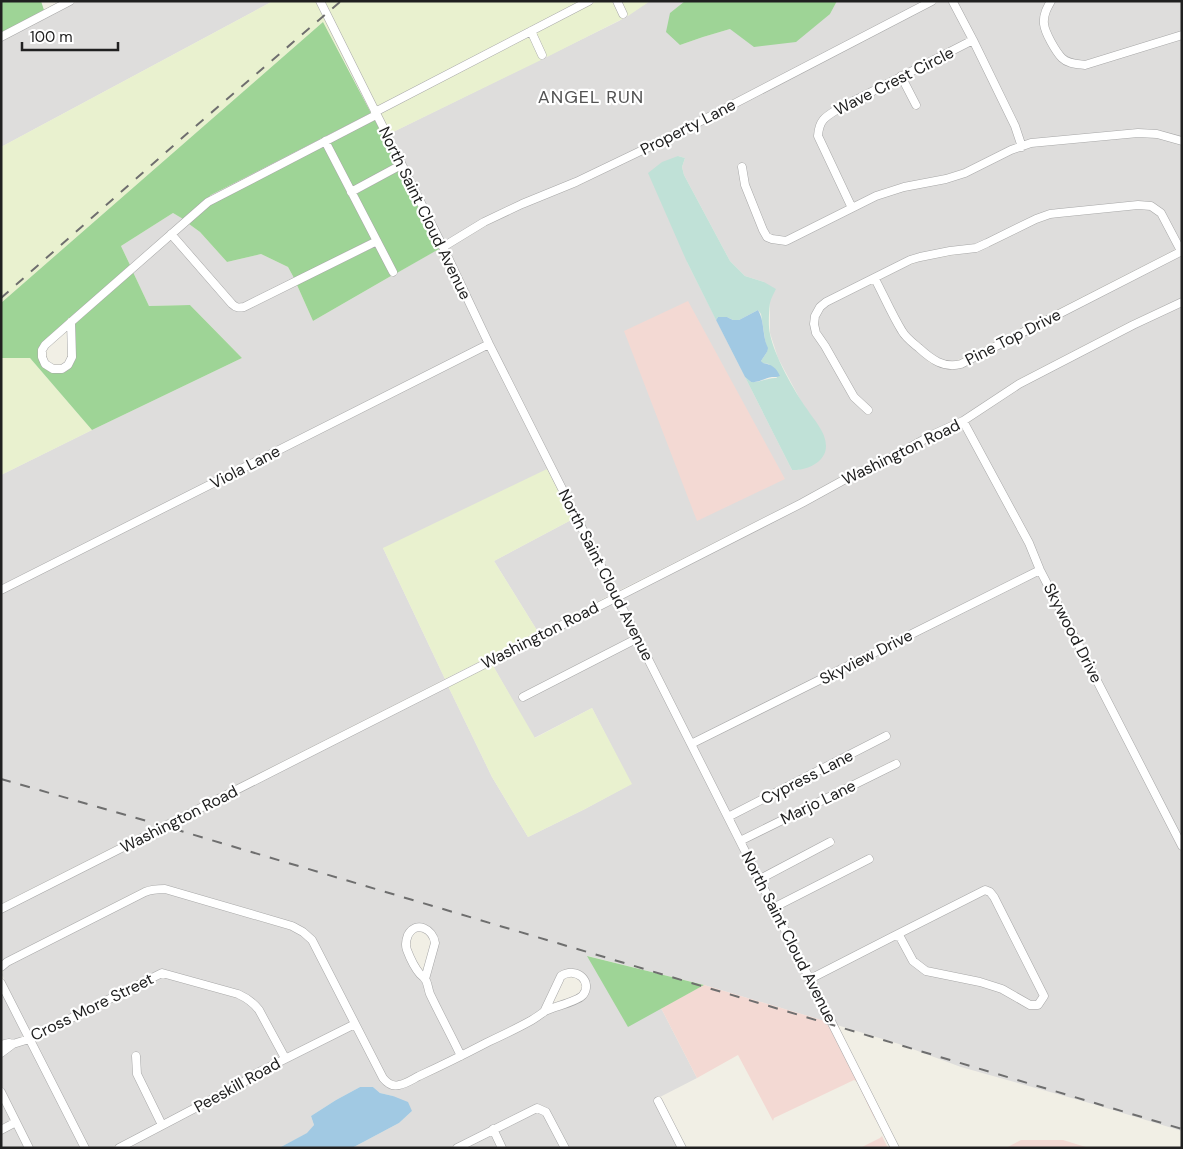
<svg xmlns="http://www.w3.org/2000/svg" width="1183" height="1149" font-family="'DM Sans',sans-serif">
	<rect width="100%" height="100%" fill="#f1efe5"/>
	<path fill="#dedddc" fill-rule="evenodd" d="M78 1H273L1 147V41Z
		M650 1H685L670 14 680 45 703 37 730 29 830 14 837 1H925L674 130 575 179 520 201 482 219 444 242 389 134 619 21Z
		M940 1H949L969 38 837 105 823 114 818 120 815 127 814 135 847 206 785 237 773 235 769 234 765 228 748 185 744 164H738L742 187 772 243 779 244H787L878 199 905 191 947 182 1012 153 1032 147 1138 137H1157L1182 145V245L1164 211 1157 205 1152 202 1138 201 1035 216 985 240 975 244 909 257 902 260 873 275 824 299 817 305 814 309 812 314 822 348 851 398 868 415 872 409 856 395 819 332 818 324 819 317 822 310 828 305 874 283 907 343 930 363 947 369H955L962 367 1182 255V298L1131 321 1017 380 961 418 932 431 886 457 849 472 801 499 618 591 492 343 447 249 486 226 523 207 578 186 677 137ZM678 156 685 158 682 167 684 175 730 261 745 276 764 282 770 302V333L778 358 802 403 822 432 799 470H792L687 262Z
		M956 1H1047L1041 23 1062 63 1074 68H1086L1182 39V138L1157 130H1137L1031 140 1024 142Z
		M1057 1H1182V32L1084 61H1075L1065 56 1053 39 1048 24 1049 14 1054 3Z
		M972 45 1012 127 1018 144 1009 147 964 169 945 175 902 184 886 188 853 203 821 136 822 129 827 120 840 112 900 81 914 110 920 107 906 78Z
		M400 170 485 343 1 586V475L92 430 242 358 190 305 149 306 133 272 171 239 233 310 240 312 246 310 297 285 313 321 391 276 392 277 397 274V273L438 249Z
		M1139 209H1150L1159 215 1176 249 954 362H948L934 357 912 338 906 331 880 280 905 267 921 261 978 251 989 247 1030 226 1051 218Z
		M173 213 183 219 130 265 121 246Z
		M189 224 200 232 227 262 261 254 288 267 294 278 243 304H237L176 235Z
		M1182 306V839L968 423 1021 387 1135 328Z
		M488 349 612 594 538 632 494 561 573 519 383 548 445 679 1 904V594Z
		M962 425 1026 544 1182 853V1131L1093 1104 961 1067 899 1044 837 1025 814 981 894 940H898L911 964 924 974 980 985 1001 992 1028 1008 1047 995 997 895 993 889 986 887 911 923 811 974 778 910 873 861 870 855 775 903 764 881 835 844 831 837 761 874 744 842 900 765 896 759 741 836 733 819 890 738 886 732 729 813 622 598 853 479 889 463 936 437Z
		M616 601 633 636 518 695 522 701 636 642 828 1022 704 985 588 956 628 1026 661 1008 697 1078 660 1097 659 1096 654 1099 678 1148H569L549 1110 545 1107 538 1104 532 1106 449 1148H352L399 1123 412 1111 393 1096 380 1093 373 1087H360L336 1100 311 1116 314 1125 308 1133 279 1148H127L194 1113 251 1080 353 1028 394 1089 402 1088 434 1074 532 1024 553 1011 579 1003 586 997 585 976 581 972 573 969H567L559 972 556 977 542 1009 529 1017 462 1051 433 992 429 979 434 957 430 928 404 935 427 995 457 1054 399 1081 394 1082 390 1081 385 1076 315 938 309 932 298 925 166 886 154 885 143 888 1 961V913L448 686 492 777 528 837 585 809 631 784 592 708 534 738 492 664Z
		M156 892 165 893 291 930 301 935 309 942 350 1022 286 1054 262 1008 256 1001 249 995 160 970 30 1034 3 977 2 975 4 969 9 965 147 895Z
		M986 894 989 895 991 898 1040 996 1036 1001H1030L1003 986 981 978 927 967 915 959 903 936Z
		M162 977 237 998 245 1002 251 1006 256 1012 280 1057 247 1074 241 1080 163 1121 140 1074 139 1053H132L134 1076 157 1124 111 1148H88L34 1041Z
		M1 990 24 1036 14 1040 13 1039 1 1041Z
		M28 1043 81 1148H33L1 1085V1057L14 1048Z
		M1 1100 11 1120 1 1125Z
		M538 1112 544 1114 562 1148H506L497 1131Z
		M15 1127 26 1148H1V1134Z
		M492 1134 498 1148H465Z"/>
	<path fill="#f3d9d3" d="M688 301 785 479 697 521 624 331Z
		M704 985 828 1022 870 1106 876 1122 857 1082 854 1080 774 1118 773 1121 738 1055 697 1078 661 1008Z
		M882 1136 888 1148H860L880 1138Z
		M1021 1140H1063L1089 1148H1006Z"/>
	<path fill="#e9f1cf" d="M273 1H316L364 98 323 22 1 303V147Z
		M323 1H581L376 108Z
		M597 1H613L622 18 626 17 547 57 536 33Z
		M621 1H650L628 16Z
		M530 36 541 60 389 134 379 114Z
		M1 358H30L92 430 1 475Z
		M547 469 573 519 494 561 538 632 445 679 383 548Z
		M492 664 535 738 592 708 632 784 585 809 528 837 492 777 448 686Z"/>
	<path fill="#9ed496" d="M1 1H41L44 10 1 33Z
		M685 1H837L830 14 796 42 754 47 730 29 703 37 680 45 666 32 670 13Z
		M323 22 371 113 211 195 183 219 173 213 121 246 130 265 70 318H68V320L47 338 39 348 53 372 62 373 70 368 75 324 133 272 149 306 190 305 242 358 92 430 30 358H1V303Z
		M375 120 397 163 353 187 330 143Z
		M324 146 372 239 294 278 288 267 261 254 227 262 200 232 189 224 210 205Z
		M400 170 439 249 397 273 356 194Z
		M376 246 391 276 313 321 297 285Z
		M587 956 704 985 628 1027Z"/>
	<path fill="#c0e1d7" d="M678 156 685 158 682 167 684 175 730 261 745 276 764 282 776 289C774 293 771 298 770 303 769 311 768 326 770 334 774 355 794 391 807 409 814 420 826 432 826 446 826 463 805 471 792 470L745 377 751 382C760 383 768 377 777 378L769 364 762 363 761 361 767 352 761 314 758 310 739 320H733L727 317H718L716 320 687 262 648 173 662 162Z"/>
	<path fill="#a1c9e3" d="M758 310C765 322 762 336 768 348L767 352 761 361 763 363C772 365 776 367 780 376 778 377 775 377 772 377 764 378 759 383 751 382L745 377 716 320 718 317H727L733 320H739Z
		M360 1087H373L380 1093 393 1096 408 1102 412 1111 399 1123 352 1148H279L307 1133 314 1125 311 1116 336 1100Z"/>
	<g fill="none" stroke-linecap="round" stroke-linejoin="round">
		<g stroke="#a7a7a7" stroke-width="9">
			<path id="minor" d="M320 1 443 247 489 344 895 1148
				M617 1 623 14
				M1051 1C1047 8 1043 15 1044 24 1045 33 1056 52 1062 58 1068 64 1077 64 1085 65L1182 35
				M953 2 973 40 1015 126 1022 147
				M531 31 542 55
				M1 37 70 1
				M901 76 916 105
				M375 112 589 1
				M325 141 393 272
				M742 167 745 185 763 230 767 237 772 239 786 241 876 196 904 187 946 179 965 173 1011 150 1031 143 1138 133 1157 134 1182 141
				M351 192 401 165
				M852 208 818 136C819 120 825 117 838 109L973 40
				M171 234 232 304C236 308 239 308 244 307L377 241
				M443 247 484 222 522 204 576 182 676 134 932 1
				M875 279C884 296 892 315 902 331 906 338 913 343 919 348 931 359 944 369 961 364L1182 251
				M71 322 72 357 68 365 62 369H53L45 364 42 357V350L45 345 71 322 208 202 376 115
				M868 410 854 397 825 346 816 333 814 324 815 316 820 307 826 302 910 260 920 257 950 251 976 248 987 243 1036 219 1050 214 1059 213 1138 205 1151 206 1161 213 1181 251
				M963 421 1029 543 1040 570 1182 846
				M1 590 489 344
				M523 697 638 638
				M691 744 1040 570
				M728 817 886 736
				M740 841 896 764
				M760 879 830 842
				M773 908 869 859
				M1 909 633 589 802 503 851 476 887 460 934 434 963 421 1019 384 1133 325 1182 302
				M1 967 7 962 145 892C152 889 158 889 165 889L292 926 303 932 312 940 383 1078C387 1083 392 1087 399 1085 406 1084 413 1079 419 1076 443 1065 465 1054 488 1042 503 1035 518 1028 532 1020 537 1017 541 1014 545 1011 555 1006 577 1002 583 995 593 982 577 966 561 976L544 1012
				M425 979 435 943C433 929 416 920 408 935 406 940 405 945 407 950 410 958 415 968 420 974 421 975 425 978 425 979 428 983 428 989 430 994 440 1015 451 1035 461 1056
				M810 979 894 936 900 937 913 961 926 971 980 982 1002 989 1030 1005H1038L1044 996 994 897 990 892 985 890 894 936
				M1 983 85 1148
				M1 1045 9 1043 13 1044 29 1039 162 973 238 994C247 998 253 1002 259 1010L285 1058
				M1 1053 13 1044
				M136 1056 137 1074 162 1125
				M1 1092 29 1148
				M658 1101 682 1148
				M493 1129 502 1148
				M1 1130 16 1122
				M119 1148 243 1083 249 1077 355 1024
				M457 1148 537 1108 546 1112 565 1148"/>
		</g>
		<use href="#minor" stroke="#fff" stroke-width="8"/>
		<path stroke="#6e6e6e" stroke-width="2" stroke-dasharray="10 10" stroke-linecap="butt" d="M1 298 190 131 341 1
			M1 779 164 826 1182 1129"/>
	</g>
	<g text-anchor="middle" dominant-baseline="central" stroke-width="4.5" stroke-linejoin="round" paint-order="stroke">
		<g font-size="16" fill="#202020" stroke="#fff">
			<text transform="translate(894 81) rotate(-27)">Wave Crest Circle</text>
			<text transform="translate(688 127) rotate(-27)">Property Lane</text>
			<text transform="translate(425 213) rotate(64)">North Saint Cloud Avenue</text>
			<text transform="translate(1013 337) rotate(-27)">Pine Top Drive</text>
			<text transform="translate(901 452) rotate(-26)">Washington Road</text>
			<text transform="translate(245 467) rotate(-27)">Viola Lane</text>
			<text transform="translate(606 575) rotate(63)">North Saint Cloud Avenue</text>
			<text transform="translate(1073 633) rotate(63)">Skywood Drive</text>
			<text transform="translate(540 635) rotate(-27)">Washington Road</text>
			<text transform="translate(866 657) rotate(-27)">Skyview Drive</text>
			<text transform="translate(807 777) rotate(-27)">Cypress Lane</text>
			<text transform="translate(818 802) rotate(-26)">Marjo Lane</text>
			<text transform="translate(179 819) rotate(-27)">Washington Road</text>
			<text transform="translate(789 937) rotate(63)">North Saint Cloud Avenue</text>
			<text transform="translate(92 1007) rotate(-26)">Cross More Street</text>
			<text transform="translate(237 1085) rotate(-29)">Peeskill Road</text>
		</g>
		<g font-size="18" letter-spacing="1" fill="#535353" stroke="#fff">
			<text x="591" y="97">ANGEL RUN</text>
		</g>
	</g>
	<rect width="1183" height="1149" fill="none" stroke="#202020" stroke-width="5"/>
	<path d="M22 42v8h96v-8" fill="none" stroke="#202020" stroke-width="2.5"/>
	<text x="30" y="42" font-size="15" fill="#202020" stroke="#ffffff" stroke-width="4" paint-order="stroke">100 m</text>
</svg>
